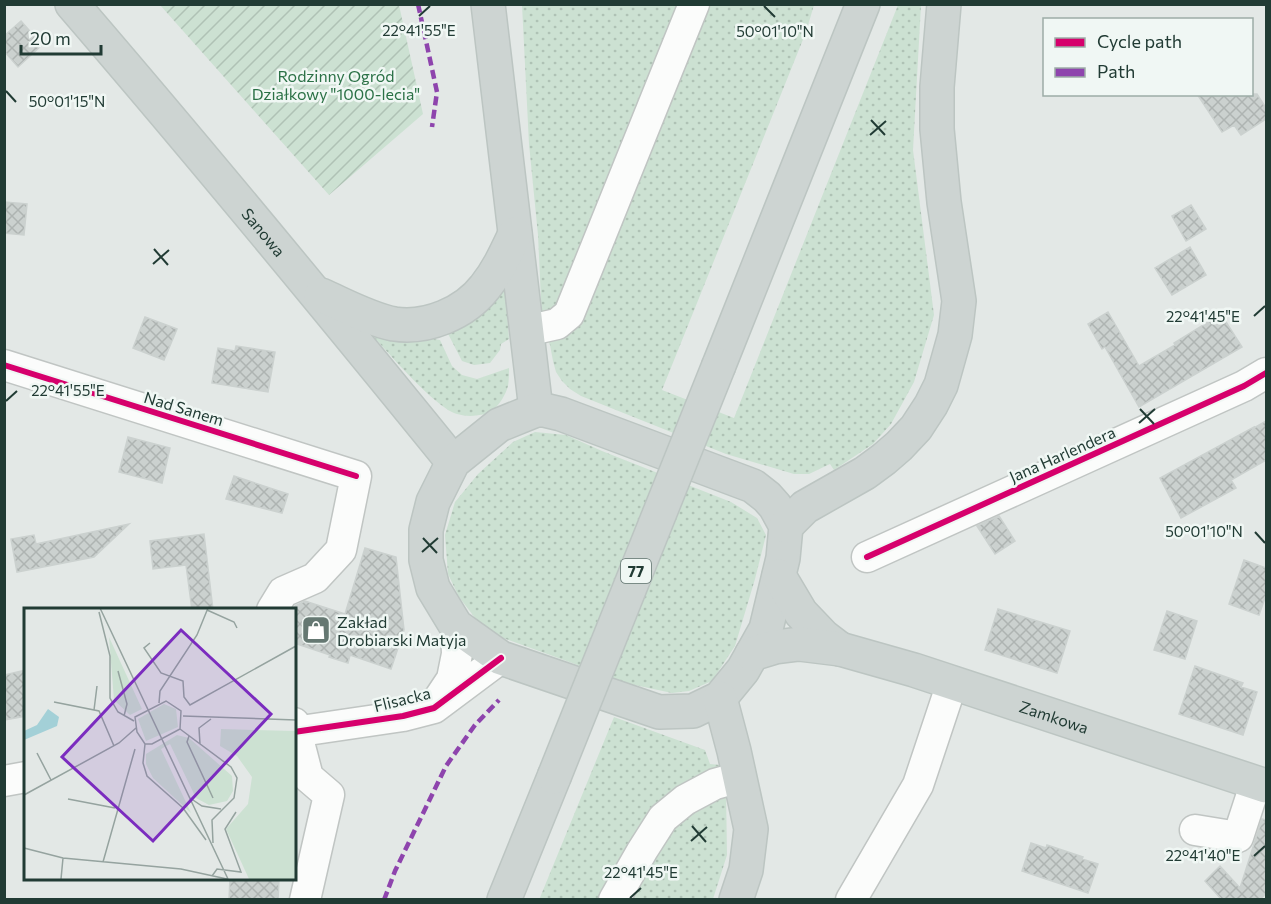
<svg xmlns="http://www.w3.org/2000/svg" width="1271" height="904" font-family="Commissioner,sans-serif">
	<defs>
		<pattern id="grass-dots" width="8" height="8" patternUnits="userSpaceOnUse" patternTransform="scale(1.5)"><rect width="8" height="8" fill="#cce1d2"/><path d="M2 2h.1M6 6h.1" fill="none" stroke="#afc2b5" stroke-width="1.8" stroke-linecap="round"/></pattern>
		<pattern id="garden-furrows" width="10" height="10" patternUnits="userSpaceOnUse" patternTransform="scale(1.5)"><rect width="10" height="10" fill="#cce1d2"/><path d="M-1 1l2-2M0 10L10 0M9 11l2-2" fill="none" stroke="#afc2b5"/></pattern>
		<pattern id="building-cross-hatch" width="8" height="8" patternUnits="userSpaceOnUse" patternTransform="scale(1.5)"><rect width="8" height="8" fill="#cbd1cf"/><path d="M0 0l8 8M0 8l8-8" fill="none" stroke="#aeb4b2"/></pattern>
	</defs>
	<rect width="100%" height="100%" fill="#e3e8e6"/>
	<path fill="url(#grass-dots)" d="M522 5H814L806 32 662 390 734 418 898 5H921L913 150 934 315 914 382 891 424 873 444 834 470 830 464 809 474H794L726 454 581 396 570 389 562 381 556 372 553 361 550 345 542 321 538 235 529 144Z
		M504 277 509 339 501 344 500 350 490 363 474 365 462 361 444 326Z
		M366 328 440 340 452 366 462 375 477 379 509 368C509 373 509 380 508 386 505 397 496 411 485 414 476 416 467 417 457 414 435 408 384 348 366 328Z
		M535 432 566 435 602 451 731 502 757 518 766 535 755 579 735 646 712 681 689 691 672 693 630 684 503 638 479 623 459 597 448 574 445 535 455 502 478 474 513 442Z
		M614 717 705 750 710 764 720 765 726 791 727 855 713 899 539 900Z"/>
	<path fill="url(#garden-furrows)" d="M160 5H399L423 114 329 195Z"/>
	<path fill="url(#building-cross-hatch)" stroke="#cbd1cf" stroke-width="1.5" d="M21 21 42 45 18 67 4 51V36Z
		M1197 94H1257L1266 108V119L1241 135 1234 125 1222 132Z
		M4 202 27 204 24 235 4 233Z
		M1191 205 1206 229 1186 241 1172 216Z
		M1190 247 1206 275 1172 295 1155 268Z
		M1108 312 1139 366 1175 345 1174 343 1221 314 1242 347 1139 407 1105 347 1102 349 1088 324Z
		M145 317 177 329 164 360 133 348Z
		M236 346 275 352 268 392 212 383 218 348 235 351Z
		M1266 421V460L1231 480 1236 488 1181 518 1160 478 1254 427V428Z
		M128 437 170 448 162 483 119 472Z
		M234 476 288 494 282 513 226 499Z
		M999 516 1015 541 995 554 977 526Z
		M129 524 94 557 17 572 11 539 34 535 36 544Z
		M204 534 213 610H192L186 565 153 569 150 541Z
		M365 548 396 557 404 630 391 669 350 655 348 663 329 657 330 655 294 643 295 606 305 601 345 614Z
		M1244 560 1266 568V595L1259 615 1229 604Z
		M998 609 1070 631 1057 673 985 650Z
		M1167 611 1197 621 1185 659 1154 650Z
		M1195 666 1243 683 1241 687 1257 692 1243 735 1179 714Z
		M26 670V716L4 720V675Z
		M1262 819 1266 820V893L1260 900H1222L1205 881 1220 866 1240 888Z
		M1031 843 1046 848 1047 845 1083 857 1082 859 1098 864 1088 893 1022 871Z
		M230 879H279L278 900H229Z"/>
	<g fill="none" stroke-linecap="round" stroke-linejoin="round">
		<g stroke="#c0c5c3" stroke-width="33">
			<path id="minor" d="M526 331 557 324 569 314 694 4
				M4 365 356 476 341 550 315 578 283 592 272 610
				M867 557 1244 386 1266 373
				M438 700 452 679 457 654 456 626
				M294 723 308 777 329 795 305 900
				M294 732 403 716 434 708 501 658
				M4 781 26 777
				M1195 830 1238 837 1256 782
				M614 900 642 851 663 818 685 800 715 784 740 777
				M851 900 918 785 952 683"/>
		</g>
		<g stroke="#bcc5c2" stroke-width="36">
			<g id="major">
				<path id="s1" d="M72 4C202 155 328 308 453 462"/>
				<path d="M488 4 536 410"/>
				<path d="M321 295C344 305 369 319 394 324 427 329 465 313 485 287 498 271 506 253 515 234"/>
				<path d="M719 365 863 4"/>
				<path d="M536 410H544L561 414 753 486 767 497 775 506 786 526 783 558 766 629 743 670 720 698 693 711 659 712 501 658 456 626 433 588 426 560V530L433 502 453 462 499 425Z"/>
				<path d="M786 526 805 507 865 473 884 459 899 446 916 428 931 405 941 385 955 335 959 301 944 202 937 129V87L944 4"/>
				<path d="M779 576 801 613 823 636 840 649"/>
				<path id="s2" d="M752 654 775 647 799 644 840 649 914 670 1266 786"/>
				<path d="M720 698 734 751 751 829 746 870 736 900"/>
				<path d="M504 900 554 777"/>
			</g>
		</g>
		<use href="#minor" stroke="#fbfcfb" stroke-width="30"/>
		<use href="#major" stroke="#cdd4d2" stroke-width="33"/>
		<g stroke="#bcc5c2" stroke-width="36" stroke-linecap="butt">
			<path id="major-bridge" d="M554 777 719 365"/>
		</g>
		<use href="#major-bridge" stroke="#cdd4d2" stroke-width="33"/>
		<path stroke="#8e44ad" stroke-width="4.5" stroke-dasharray="9 4.5" stroke-linecap="butt" d="M418 4 437 92 432 127
			M384 900 395 871 446 766 475 725 499 700"/>
		<g stroke="#f0f7f4" stroke-width="10">
			<path id="cycleway" d="M4 365 356 476
				M867 557 1244 386 1266 373
				M294 732 403 716 434 708 501 658"/>
		</g>
		<use href="#cycleway" stroke="#d6006c" stroke-width="6"/>
	</g>
	<path fill="none" stroke="#213b34" stroke-width="2" d="M764 6 775 17M419 16 430 6M6 91 16 102M871 120 885 135M870 135 886 121M154 249 168 265M153 264 169 250M1254 316 1265 306M6 401 17 391M1140 409 1154 424M1139 423 1155 409M1255 532 1265 543M423 538 437 553M422 552 438 538M692 826 706 842M691 841 707 827M1254 856 1265 846M630 898 641 888"/>
	<defs>
		<g id="shop-square" transform="scale(1.5)"><rect x="-9" y="-9" width="18" height="18" rx="4" fill="#657872" stroke="#f0f7f4"/><path d="M-5-2.5h2.3a2.7 3.5 0 0 1 5.4 0H5L5.5 6h-11ZM-1.5-2.5h3a1.5 2.3 0 0 0-3 0Z" fill="#fff"/></g>
	</defs>
	<g fill-rule="evenodd">
		<use href="#shop-square" x="316" y="630"/>
	</g>
	<g text-anchor="middle" dominant-baseline="central" stroke-width="5" stroke-linejoin="round" paint-order="stroke">
		<rect fill="#f0f7f4" stroke="#5f736e" stroke-width="1.5" x="621" y="559" width="30" height="24" rx="4.5"/>
		<g font-size="15" font-weight="bold" fill="#213b34">
			<text x="636" y="571">77</text>
		</g>
		<g font-size="16" fill="#2b7146" stroke="#f0f7f4">
			<text x="336" y="75">Rodzinny Ogród<tspan x="336" dy="18">Działkowy "1000-lecia"</tspan></text>
		</g>
		<g font-size="16" fill="#213b34" stroke="#f0f7f4">
			<text stroke="none"><textPath href="#s1" startOffset="298">Sanowa</textPath></text>
			<text transform="translate(184 408) rotate(17)">Nad Sanem</text>
			<text transform="translate(1062 454) rotate(-24)">Jana Harlendera</text>
			<text transform="translate(402 699) rotate(-14)">Flisacka</text>
			<text stroke="none"><textPath href="#s2" startOffset="314">Zamkowa</textPath></text>
		</g>
		<g font-size="16" fill="#213b34" stroke="#f0f7f4" text-anchor="start">
			<text x="337" y="621">Zakład<tspan x="337" dy="18">Drobiarski Matyja</tspan></text>
		</g>
	</g>
	<g transform="translate(24 608)">
		<rect width="272" height="272" fill="#e3e8e6"/>
		<path d="M85 29 118 101 106 107 90 92ZM140 96 152 101 154 119 122 133 114 111ZM153 127 165 130 208 168 209 183 203 193 185 197 172 190 146 136 137 141 167 205 129 170 122 156V146Z" fill="#cce1d2"/>
		<path d="M197 121 271 123V271H225L202 221 224 196 228 169 213 148 196 138Z" fill="#cce1d2"/>
		<path d="M24 101 35 109 33 118 0 132V123L13 117Z" fill="#a3d0d7"/>
		<path fill="none" stroke="#95a39f" stroke-width="1.5" d="M76 0 204 271M183 2 210 14 213 20M75 4 86 48V90L94 104 110 113M126 35 120 40 137 65 159 73 160 89 166 97 272 38M94 63 103 96 100 108M142 93 157 103 156 121 128 136H121L113 124 111 109ZM30 94 75 103 90 138M135 95 136 83 173 27 184 0M70 102 73 78M159 108 272 112M156 121 207 159 213 170 210 190 188 212 189 235M165 128 163 134 189 190M121 136 119 155 123 168 159 200 182 232M176 136 175 120 187 111M13 145 27 172M0 187 95 135 112 120M166 190 178 198 197 201M44 191 91 200M0 240 39 250 157 261 203 271M79 254 111 141M188 268 193 261 217 264 201 221 212 204M37 271 39 250"/>
		<path fill="#7b2cbf" fill-opacity="0.15" stroke="#7b2cbf" stroke-width="3" d="M157 22 247 106 129 233 38 149Z"/>
		<rect width="272" height="272" fill="none" stroke="#213b34" stroke-width="3"/>
	</g>
	<g font-size="15" text-anchor="middle" fill="#213b34" stroke="#f0f7f4" stroke-width="5" stroke-linejoin="round" paint-order="stroke">
		<text x="419" y="36">22°41'55"E</text>
		<text x="775" y="37">50°01'10"N</text>
		<text x="67" y="107">50°01'15"N</text>
		<text x="1203" y="322">22°41'45"E</text>
		<text x="68" y="396">22°41'55"E</text>
		<text x="1204" y="537">50°01'10"N</text>
		<text x="1203" y="861">22°41'40"E</text>
		<text x="641" y="878">22°41'45"E</text>
	</g>
	<rect width="1271" height="904" fill="none" stroke="#213b34" stroke-width="12"/>
	<rect x="1043" y="18" width="210" height="78" fill="#f0f7f4" stroke="#9daca7" stroke-width="1.5"/>
	<rect x="1055" y="38" width="30" height="9" fill="#d6006c" stroke="#9daca7" stroke-width="1.5"/>
	<text x="1097" y="48" font-size="18" fill="#213b34">Cycle path</text>
	<rect x="1055" y="68" width="30" height="9" fill="#8e44ad" stroke="#9daca7" stroke-width="1.5"/>
	<text x="1097" y="78" font-size="18" fill="#213b34">Path</text>
	<path d="M21 45v9h80v-9" fill="none" stroke="#213b34" stroke-width="3"/>
	<text x="30" y="45" font-size="18" fill="#213b34" stroke="#f0f7f4" stroke-width="4.5" paint-order="stroke">20 m</text>
</svg>
